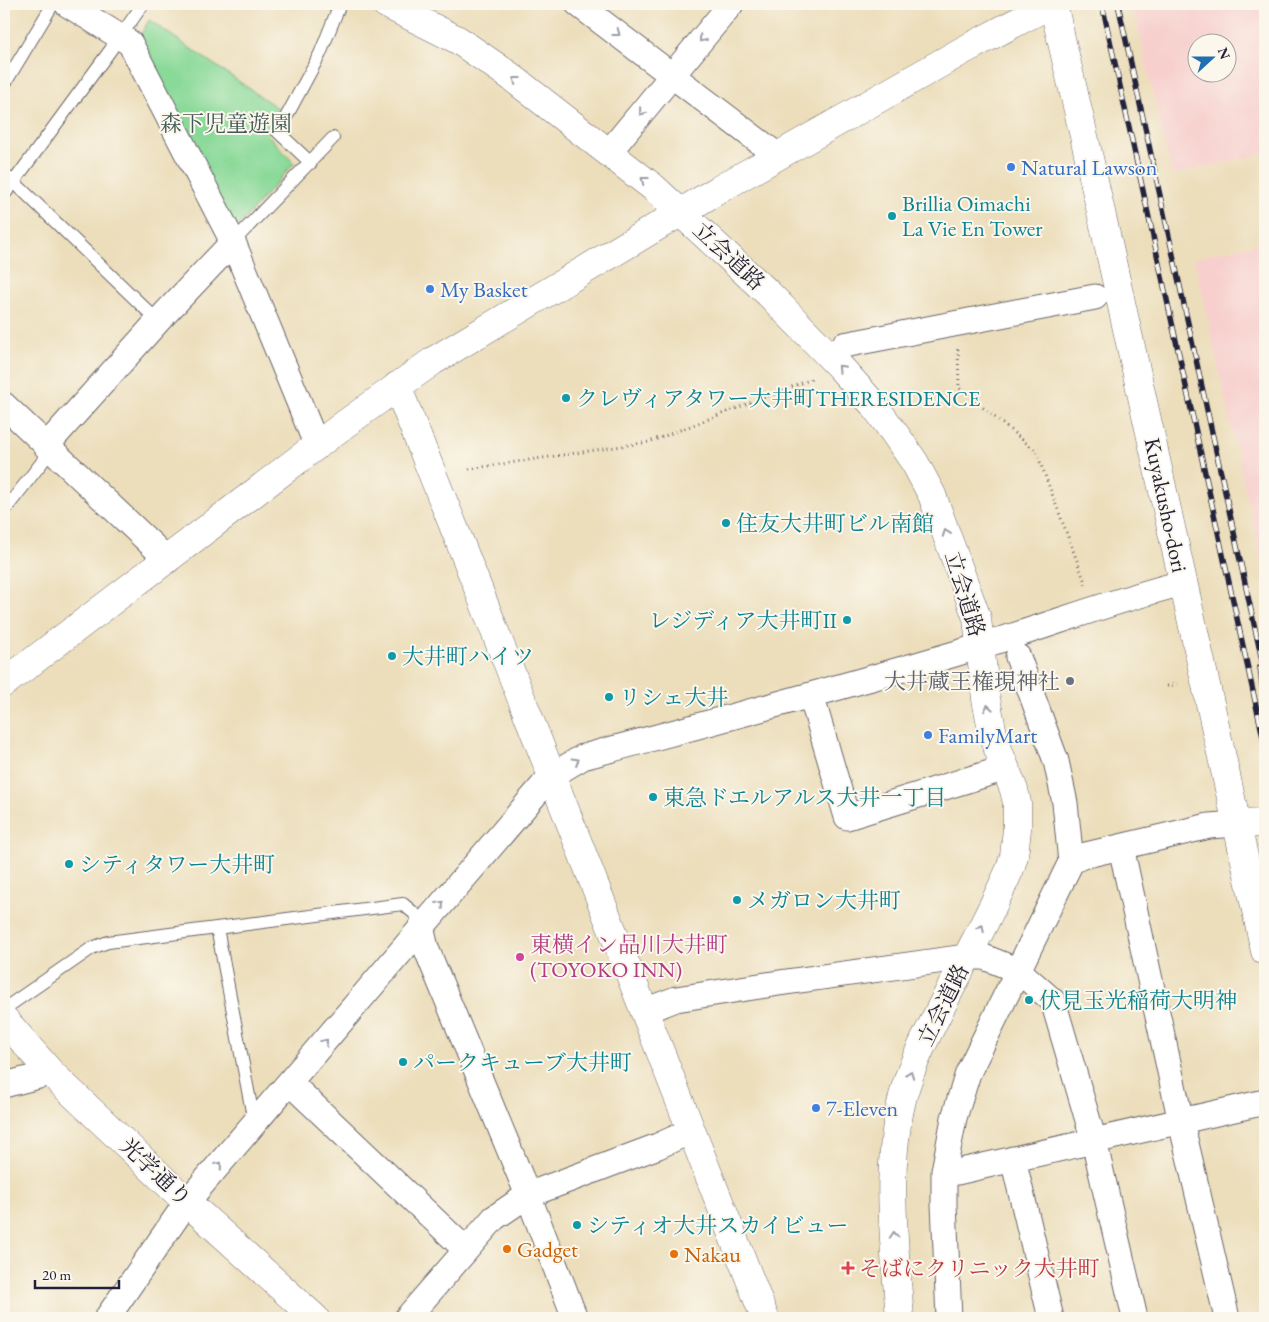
<svg xmlns="http://www.w3.org/2000/svg" width="1269" height="1322" font-family="'EB Garamond','Noto Serif JP',serif">
	<rect width="100%" height="100%" fill="#fbf7ec"/>
	<filter id="ink" filterUnits="userSpaceOnUse"><feTurbulence type="fractalNoise" baseFrequency=".02" numOctaves="2"/><feDisplacementMap in="SourceGraphic" scale="10" xChannelSelector="R" yChannelSelector="G"/><feConvolveMatrix kernelMatrix="1 2 1 2 8 2 1 2 1" color-interpolation-filters="sRGB"/></filter>
	<filter id="wash" filterUnits="userSpaceOnUse"><feTurbulence type="fractalNoise" baseFrequency=".0096" numOctaves="4" result="noise"/><feDisplacementMap in="SourceGraphic" scale="20" xChannelSelector="R" yChannelSelector="G"/><feGaussianBlur stdDeviation="1.12" result="paint"/><feColorMatrix in="noise" values="0 0 0 0 0 0 0 0 0 0 0 0 0 0 0 0 0 1.4 0 .05"/><feComposite in="paint" operator="in"/></filter>
	<g filter="url(#wash)">
		<rect width="100%" height="100%" fill="#ecdebb"/>
		<path fill="#f7d0ce" fill-rule="evenodd" d="M1141 4H1265V153L1172 175 1134 11ZM1196 42H1226V72H1196Z
			M1265 241V578L1194 258Z"/>
		<path fill="#89d998" stroke="#567e6a" d="M149 20 279 109 267 134 294 163 235 230 137 41Z"/>
	</g>
	<g filter="url(#ink)">
		<g fill="none" stroke-linecap="round" stroke-linejoin="round">
			<g stroke="#696468" stroke-width="14">
				<path id="lane" d="M4 85 53 4
					M311 163 278 132 320 54 340 4
					M4 175 13 181 158 321
					M4 195 120 37 143 4
					M233 242 333 138
					M4 511 43 461 46 446
					M217 928 254 1122
					M4 1009 92 948 108 942 403 904 415 914 421 927"/>
			</g>
			<g stroke="#696468" stroke-width="27">
				<path id="street" d="M67 4 130 43 233 242 317 446
					M578 4 778 156
					M609 152 731 4
					M844 345 1095 297
					M4 405 168 560
					M46 446 158 321 233 242
					M811 695 847 817 1006 768
					M1121 847 1181 1122 1227 1318
					M1071 862 1082 856 1209 826 1237 824
					M421 927 426 948 528 1195 575 1318
					M645 1011 676 999 779 983 966 957H984L1019 971 1053 1001 1094 1141 1135 1318
					M290 1083 466 1250
					M4 1085 51 1073
					M1013 1159 1051 1318
					M944 1171 957 1172 1265 1102
					M107 1318 187 1202 551 776 583 757C716 721 849 686 981 646 1048 626 1114 600 1183 583
					M407 1318 494 1218 528 1195 658 1146 691 1131
					M949 1318 944 1204V1171L954 1118 968 1073 1071 862 1065 803 1056 761 1018 657"/>
			</g>
			<g stroke="#696468" stroke-width="29">
				<path id="secondary" d="M386 4 458 40 510 76 654 188 769 294 840 367 873 404 895 434 915 463 932 495 977 618 986 699 994 739 1014 790 1017 803V829L1014 856 1010 869C989 917 964 962 940 1009 930 1030 918 1051 910 1074 882 1148 894 1241 900 1318
					M1053 4 1087 149 1265 951
					M397 386 459 540 765 1318
					M4 683 345 424 433 361 718 190 964 50 1051 4
					M1237 824 1265 823
					M4 1019 51 1073 187 1202 315 1318"/>
			</g>
			<path stroke="#696468" stroke-width="3" stroke-dasharray="1 4" stroke-linecap="butt" d="M958 349 959 388 1036 451 1086 585
				M469 469 649 442 812 379
				M1167 686 1177 684"/>
			<use href="#lane" stroke="#fff" stroke-width="12"/>
			<use href="#street" stroke="#fff" stroke-width="25"/>
			<use href="#secondary" stroke="#fff" stroke-width="28"/>
			<g stroke="#22223b" stroke-width="5.5">
				<path id="rail" d="M1102 4 1265 746
					M1118 4 1265 674
					M1260 667 1265 707"/>
			</g>
			<use href="#rail" stroke="#fbf7ec" stroke-width="4" stroke-dasharray="11" stroke-linecap="butt"/>
		</g>
		<defs><path id="oneway-chevron" d="M-2-3.5L2.5 0L-2 3.5" fill="none" stroke-width="1.6" stroke-linecap="round" stroke-linejoin="round" transform="scale(1.25)"/></defs>
		<g stroke="#9c9ca7">
			<use href="#oneway-chevron" transform="translate(617 33) rotate(37)"/>
			<use href="#oneway-chevron" transform="translate(702 39) rotate(130)"/>
			<use href="#oneway-chevron" transform="translate(516 80) rotate(-142)"/>
			<use href="#oneway-chevron" transform="translate(642 112) rotate(129)"/>
			<use href="#oneway-chevron" transform="translate(644 180) rotate(-142)"/>
			<use href="#oneway-chevron" transform="translate(841 368) rotate(-133)"/>
			<use href="#oneway-chevron" transform="translate(946 533) rotate(-110)"/>
			<use href="#oneway-chevron" transform="translate(988 708) rotate(-100)"/>
			<use href="#oneway-chevron" transform="translate(576 761) rotate(-31)"/>
			<use href="#oneway-chevron" transform="translate(441 904) rotate(-49)"/>
			<use href="#oneway-chevron" transform="translate(981 928) rotate(-63)"/>
			<use href="#oneway-chevron" transform="translate(325 1042) rotate(-50)"/>
			<use href="#oneway-chevron" transform="translate(910 1074) rotate(-70)"/>
			<use href="#oneway-chevron" transform="translate(219 1165) rotate(-50)"/>
			<use href="#oneway-chevron" transform="translate(894 1235) rotate(-93)"/>
		</g>
	</g>
	<g fill="#3f7fe0" stroke="#fbf7ec" stroke-width="2">
		<circle cx="1011" cy="167" r="5"/>
		<circle cx="430" cy="289" r="5"/>
		<circle cx="928" cy="735" r="5"/>
		<circle cx="816" cy="1108" r="5"/>
	</g>
	<g fill="#0f9aa8" stroke="#fbf7ec" stroke-width="2">
		<circle cx="892" cy="216" r="5"/>
		<circle cx="566" cy="398" r="5"/>
		<circle cx="726" cy="523" r="5"/>
		<circle cx="847" cy="620" r="5"/>
		<circle cx="392" cy="656" r="5"/>
		<circle cx="609" cy="697" r="5"/>
		<circle cx="653" cy="797" r="5"/>
		<circle cx="69" cy="864" r="5"/>
		<circle cx="737" cy="900" r="5"/>
		<circle cx="1029" cy="1000" r="5"/>
		<circle cx="403" cy="1062" r="5"/>
		<circle cx="577" cy="1225" r="5"/>
	</g>
	<circle fill="#6b7280" stroke="#fbf7ec" stroke-width="2" cx="1070" cy="681" r="5"/>
	<circle fill="#d1479c" stroke="#fbf7ec" stroke-width="2" cx="520" cy="957" r="5"/>
	<g fill="#e8710a" stroke="#fbf7ec" stroke-width="2">
		<circle cx="507" cy="1249" r="5"/>
		<circle cx="674" cy="1254" r="5"/>
	</g>
	<path fill="#e0444e" stroke="#fbf7ec" stroke-width="2" d="M845.5 1260.5h5v5h5v5h-5v5h-5v-5h-5v-5h5z"/>
	<g text-anchor="middle" dominant-baseline="central" stroke-width="4" stroke-linejoin="round" paint-order="stroke">
		<g font-size="22" fill="#415957" stroke="#fbf7ec">
			<text x="226" y="123">森下児童遊園</text>
		</g>
		<g font-size="22" fill="#366cbe" stroke="#fbf7ec" text-anchor="start">
			<text x="1021" y="167">Natural Lawson</text>
			<text x="440" y="289">My Basket</text>
			<text x="938" y="735">FamilyMart</text>
			<text x="826" y="1108">7-Eleven</text>
		</g>
		<g font-size="22" fill="#0d838f" stroke="#fbf7ec" text-anchor="start">
			<text x="902" y="203">Brillia Oimachi<tspan x="902" dy="25">La Vie En Tower</tspan></text>
			<text x="576" y="398">クレヴィアタワー大井町THERESIDENCE</text>
			<text x="736" y="523">住友大井町ビル南館</text>
			<text x="837" y="620" text-anchor="end">レジディア大井町Ⅱ</text>
			<text x="402" y="656">大井町ハイツ</text>
			<text x="619" y="697">リシェ大井</text>
			<text x="663" y="797">東急ドエルアルス大井一丁目</text>
			<text x="79" y="864">シティタワー大井町</text>
			<text x="747" y="900">メガロン大井町</text>
			<text x="1039" y="1000">伏見玉光稲荷大明神</text>
			<text x="413" y="1062">パークキューブ大井町</text>
			<text x="587" y="1225">シティオ大井スカイビュー</text>
		</g>
		<g font-size="22" fill="#22223b" stroke="#fbf7ec">
			<text transform="translate(729 256) rotate(43)">立会道路</text>
			<text transform="translate(1166 505) rotate(78)">Kuyakusho-dori</text>
			<text transform="translate(965 594) rotate(73)">立会道路</text>
			<text transform="translate(943 1005) rotate(-64)">立会道路</text>
			<text transform="translate(156 1172) rotate(43)">光学通り</text>
		</g>
		<g font-size="22" fill="#5b616d" stroke="#fbf7ec" text-anchor="end">
			<text x="1060" y="681">大井蔵王権現神社</text>
		</g>
		<g font-size="22" fill="#b23c85" stroke="#fbf7ec" text-anchor="start">
			<text x="530" y="944">東横イン品川大井町<tspan x="530" dy="25">(TOYOKO INN)</tspan></text>
		</g>
		<g font-size="22" fill="#c56008" stroke="#fbf7ec" text-anchor="start">
			<text x="517" y="1249">Gadget</text>
			<text x="684" y="1254">Nakau</text>
		</g>
		<g font-size="22" fill="#be3a42" stroke="#fbf7ec" text-anchor="start">
			<text x="859" y="1268">そばにクリニック大井町</text>
		</g>
	</g>
	<rect width="1269" height="1322" fill="none" stroke="#fbf7ec" stroke-width="20"/>
	<g transform="translate(1212 58) rotate(69)"><circle r="24" fill="#fbf7ec" stroke="#a4a2a5"/>
	<path d="M0-4L9 19L0 12L-9 19Z" fill="#1f6fb2"/>
	<text y="-8" font-size="14" font-weight="bold" text-anchor="middle" fill="#22223b">N</text>
	</g>
	<path d="M35 1280v8h84v-8" fill="none" stroke="#22223b" stroke-width="2.5"/>
	<text x="42" y="1280" font-size="15" fill="#22223b" stroke="#fbf7ec" stroke-width="4" paint-order="stroke">20 m</text>
</svg>
